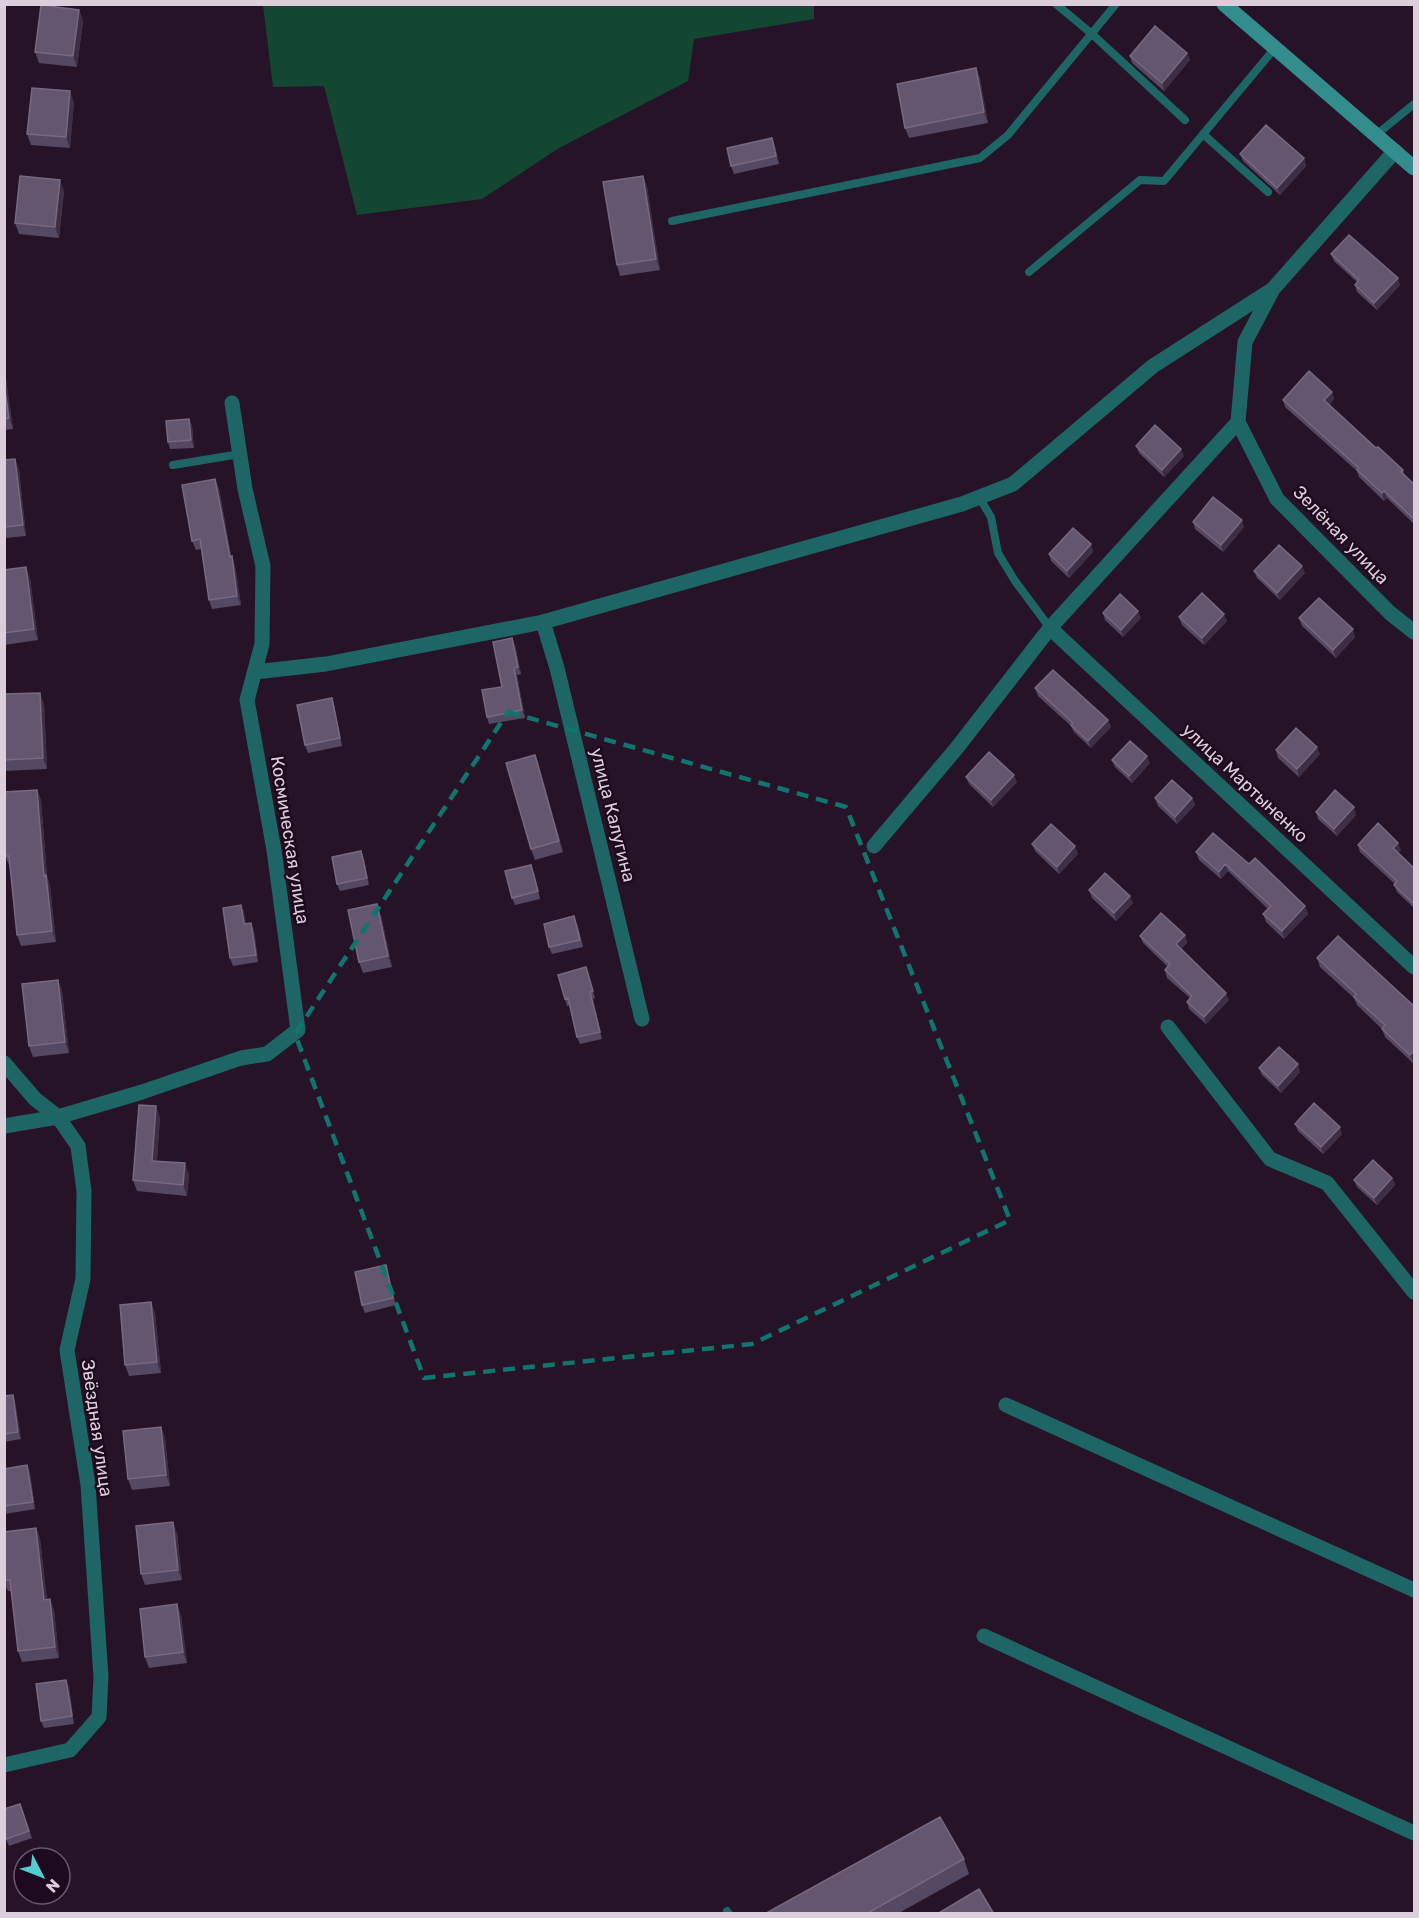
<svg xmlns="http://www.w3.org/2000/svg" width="1419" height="1918" font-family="Rubik,sans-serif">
	<rect width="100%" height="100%" fill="#271328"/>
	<path fill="#134731" d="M263 5 814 4V19L694 39 688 81 559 148 482 199 357 215 324 86 273 87Z"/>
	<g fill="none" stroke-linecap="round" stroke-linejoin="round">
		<path stroke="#1e6665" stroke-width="8" d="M1056 4 1092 34 1185 120
			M1203 134 1268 192
			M1376 135 1414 104
			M672 221 980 158 1008 135 1116 4
			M1029 272 1140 180 1164 181 1275 48
			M173 465 240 454
			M979 497 991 517 998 553 1015 581 1050 628
			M727 1911 729 1914"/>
		<path stroke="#1e6665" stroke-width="15" d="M1238 422 1277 499 1390 613 1414 632
			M543 622 557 668 642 1019
			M1050 628 1414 967
			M255 672 326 664 543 622 962 504 1013 484 1153 366 1273 289
			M874 846 956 749 1050 628 1238 422 1245 342 1273 289 1395 151
			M1168 1027 1270 1159 1327 1183 1414 1292
			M4 1063 35 1099 58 1117 78 1146 84 1191 83 1279 67 1350 88 1485 101 1677 99 1717 70 1750 4 1765
			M4 1126 58 1117 142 1092 241 1058 267 1054 298 1030 274 850 247 700 262 644 263 566 245 489 232 403
			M1006 1405 1414 1590
			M984 1636 1414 1833"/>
		<path stroke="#338d8c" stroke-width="15" d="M1224 4 1414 168"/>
	</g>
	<path fill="#554862" d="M79 10 83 21 77 67 39 63 35 52Z
		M1187 53 1190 60 1164 91 1132 63 1130 56Z
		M976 68 980 79 988 123 909 138 905 128Z
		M74 102 70 148 31 145 27 134Z
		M775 146 779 164 734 174 731 166Z
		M1240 154 1304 158 1306 166 1280 195 1243 161Z
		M643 176 647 187 660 270 620 276 617 265Z
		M64 191 59 238 19 234 15 223Z
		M1331 254 1400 285 1377 310 1357 292 1355 285 1357 282 1334 261Z
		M4 365 13 429 4 430Z
		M1332 392 1334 399 1329 405 1376 448 1403 470 1404 474 1414 484V524L1387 498 1384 501 1359 477 1357 471 1285 407 1283 400Z
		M189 419 192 426 194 448 170 449 168 442Z
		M1136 446 1184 456 1164 477 1139 453Z
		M15 459 19 470 26 536 4 538V460Z
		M219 488 231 556 235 566 241 605 212 609 209 600 201 549 196 550 192 541Z
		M1193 522 1244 527 1223 552 1195 529Z
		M1091 544 1093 552 1069 578 1051 561 1049 554Z
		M4 570 30 578 38 640 4 645Z
		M1254 571 1305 573 1280 600 1257 578Z
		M1103 613 1141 618 1123 637 1105 620Z
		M1179 617 1227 621 1204 645 1182 625Z
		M1299 618 1355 637 1336 658 1302 626Z
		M515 645 521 674 517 675 525 718 489 724 487 717 502 687Z
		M1035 688 1108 720 1111 727 1091 748 1074 732 1071 726 1038 696Z
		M4 694 44 704 47 769 4 771Z
		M332 698 334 705 342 746 308 753 305 745Z
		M1276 750 1320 754 1299 777 1278 758Z
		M535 755 539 766 563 852 535 860 531 849Z
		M1112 760 1150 763 1132 783 1115 767Z
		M966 777 1017 782 993 807 969 784Z
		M37 790 41 800 47 876 50 886 56 942 21 946 17 935 10 867 5 856Z
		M1155 798H1192L1195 805 1177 824 1158 806Z
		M1316 812 1356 815 1337 836 1318 819Z
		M1032 844 1078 854 1059 874 1035 851Z
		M1358 845 1401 850 1398 853 1414 868V908L1397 892 1394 885 1395 884 1360 852Z
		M361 851 364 859 369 885 340 891 337 884Z
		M1196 852 1249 864 1283 886 1305 906 1308 914 1284 939 1266 922 1263 914 1268 909 1228 871 1221 879 1199 860Z
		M534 872 540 899 515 905 512 898Z
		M1089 890 1133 903 1116 921 1092 898Z
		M241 905 244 912 246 924 254 930 258 962 233 966 230 958Z
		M381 915 392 967 363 973 359 962Z
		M577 923 583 947 552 954 549 947Z
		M1185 935 1187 943 1181 949 1229 1000 1206 1024 1189 1009 1187 1002 1190 998 1167 978 1165 970 1168 967 1143 943 1140 936Z
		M1317 958 1414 1006V1064L1385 1037 1382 1029 1357 1005 1354 998 1320 967Z
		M588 974 595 998 593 999 602 1039 580 1044 577 1037 570 1005 567 1006 565 999Z
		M58 980 62 991 69 1053 33 1057 29 1046Z
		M1259 1068 1300 1072 1281 1093 1262 1075Z
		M160 1117 157 1161 189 1174 187 1196 137 1191 133 1180Z
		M1295 1124 1342 1134 1323 1154 1298 1131Z
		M1392 1178 1395 1185 1377 1205 1357 1187 1354 1180Z
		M386 1265 396 1305 365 1313 362 1305Z
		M151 1302 155 1313 161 1373 129 1376 125 1365Z
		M4 1396 15 1402 21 1439 4 1442Z
		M161 1427 165 1438 170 1486 132 1490 128 1479Z
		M27 1465 30 1473 35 1509 5 1514 4 1469Z
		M36 1528 40 1539 47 1600 54 1610 59 1658 22 1662 18 1651 11 1591H8L4 1583V1532Z
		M177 1533 182 1580 145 1585 141 1574Z
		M181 1615 187 1663 149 1668 145 1657Z
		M66 1680 69 1687 74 1724 44 1728 41 1721Z
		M20 1804 32 1838 9 1846 4 1834Z
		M964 1859 969 1874 897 1914H769Z"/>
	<path fill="#3d2d45" d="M79 10 83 21 77 67 73 56Z
		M1187 53 1190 60 1164 91 1162 83Z
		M976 68 980 79 988 123 984 112Z
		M70 91 74 102 70 148 66 137Z
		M772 138 775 146 779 164 776 156Z
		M1304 158 1306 166 1280 195 1277 188Z
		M643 176 647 187 660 270 656 259Z
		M60 180 64 191 59 238 55 227Z
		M1398 278 1400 285 1377 310 1374 303Z
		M4 365 13 429 9 418 4 383Z
		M1332 392 1334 399 1327 407 1324 400Z
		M189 419 192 426 194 448 191 440Z
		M1181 449 1184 456 1164 477 1162 470Z
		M15 459 19 470 26 536 23 525Z
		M215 479 219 488 233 566 230 557Z
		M1384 491 1387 498 1384 501 1382 493Z
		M1242 520 1244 527 1223 552 1221 545Z
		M1091 544 1093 552 1069 578 1067 571Z
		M232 556 235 566 241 605 237 596Z
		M1302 566 1305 573 1280 600 1277 593Z
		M26 567 30 578 38 640 34 629Z
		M1138 611 1141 618 1123 637 1121 630Z
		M1224 614 1227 621 1204 645 1202 638Z
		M1353 629 1355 637 1336 658 1333 650Z
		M512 638 515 645 521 674 518 667Z
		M514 668 517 675 525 718 522 710Z
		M40 693 44 704 47 769 43 758Z
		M1108 720 1111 727 1091 748 1088 741Z
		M1317 747 1320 754 1299 777 1297 769Z
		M535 755 539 766 563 852 559 841Z
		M1147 756 1150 763 1132 783 1129 776Z
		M1014 775 1017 782 993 807 991 800Z
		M37 790 41 800 47 876 50 886 56 942 52 931 44 876Z
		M1192 798 1195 805 1177 824 1175 817Z
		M1354 807 1356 815 1337 836 1334 829Z
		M1398 843 1401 850 1396 855 1393 848Z
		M1075 846 1078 854 1059 874 1057 867Z
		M361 851 364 859 369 885 367 878Z
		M1225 864 1228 871 1221 879 1219 872Z
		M1130 896 1133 903 1116 921 1114 913Z
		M377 904 381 915 392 967 388 956Z
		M241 905 244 912 247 931 244 924Z
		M1305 906 1308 914 1284 939 1282 931Z
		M251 923 254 930 258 962 256 955Z
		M1185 935 1187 943 1179 952 1176 944Z
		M58 980 62 991 69 1053 65 1042Z
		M590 992 593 999 602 1039 600 1032Z
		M1226 993 1229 1000 1206 1024 1204 1017Z
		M1414 1051V1064L1410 1055Z
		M1298 1064 1300 1072 1281 1093 1278 1086Z
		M156 1106 160 1117 156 1171 152 1161Z
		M1340 1127 1342 1134 1323 1154 1321 1147Z
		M185 1163 189 1174 187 1196 183 1185Z
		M1392 1178 1395 1185 1377 1205 1374 1198Z
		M386 1265 396 1305 393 1298Z
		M151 1302 155 1313 161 1373 157 1362Z
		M13 1395 15 1402 21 1439 18 1432Z
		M161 1427 165 1438 170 1486 166 1475Z
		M27 1465 30 1473 35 1509 33 1502Z
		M173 1522 177 1533 182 1580 178 1570Z
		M36 1528 40 1539 48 1611 44 1600Z
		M50 1599 54 1610 59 1658 55 1647Z
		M177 1604 181 1615 187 1663 183 1652Z
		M66 1680 69 1687 74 1724 72 1716Z"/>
	<path fill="#64566f" stroke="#766980" stroke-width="1.5" d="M41 5 79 10 73 56 35 52Z
		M1155 26 1187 53 1162 83 1130 56Z
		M976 68 984 112 905 128 897 84Z
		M32 88 70 91 66 137 27 134Z
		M1266 125 1304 158 1277 188 1240 154Z
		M772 138 776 156 731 166 727 148Z
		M20 176 60 180 55 227 15 223Z
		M643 176 656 259 617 265 603 182Z
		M1349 235 1398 278 1374 303 1355 285 1359 280 1331 254Z
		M1309 371 1332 392 1324 400 1376 448 1378 447 1403 470 1401 472 1414 484V519L1384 491 1382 493 1357 470 1359 468 1283 400Z
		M4 383 9 418 4 419Z
		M189 419 191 440 168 442 166 421Z
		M1155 425 1181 449 1162 470 1136 446Z
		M15 459 23 525 4 527V460Z
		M215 479 230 557 232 556 237 596 209 600 200 539 192 541 182 485Z
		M1213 497 1242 520 1221 545 1193 522Z
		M1073 528 1091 544 1067 571 1049 554Z
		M1279 545 1302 566 1277 593 1254 571Z
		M26 567 34 629 4 633V570Z
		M1202 593 1224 614 1202 638 1179 617Z
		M1120 594 1138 611 1121 630 1103 613Z
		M1319 598 1353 629 1333 650 1299 618Z
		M512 638 518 667 514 668 522 710 487 717 482 690 502 687 493 642Z
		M1053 670 1108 720 1088 741 1071 725 1073 723 1035 688Z
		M40 693 43 758 4 760V694Z
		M332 698 340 738 305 745 297 705Z
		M1296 728 1317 747 1297 769 1276 750Z
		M1130 741 1147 756 1129 776 1112 760Z
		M989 752 1014 775 991 800 966 777Z
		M535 755 559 841 531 849 506 763Z
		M1172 780 1192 798 1175 817 1155 798Z
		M37 790 44 876 46 875 52 931 17 935 9 856H5L4 792Z
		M1335 790 1354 807 1334 829 1316 812Z
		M1378 823 1398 843 1393 848 1414 868V904L1394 885 1397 881 1358 845Z
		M1051 824 1075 846 1057 867 1032 844Z
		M1213 833 1249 864 1255 858 1305 906 1282 931 1263 914 1271 906 1225 864 1219 872 1196 852Z
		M361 851 367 878 337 884 332 857Z
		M531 865 538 891 512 898 505 871Z
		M1105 873 1130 896 1114 913 1089 890Z
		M377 904 388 956 359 962 348 910Z
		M241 905 244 924 251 923 256 955 230 958 223 908Z
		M1161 913 1185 935 1176 944 1226 993 1204 1017 1187 1002 1192 996 1165 970 1170 964 1140 936Z
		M574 916 580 940 549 947 544 924Z
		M1338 936 1414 1006V1051L1410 1055 1382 1029 1385 1025 1354 997 1356 994 1317 958Z
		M586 967 593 991 590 992 600 1032 577 1037 568 998 565 999 558 975Z
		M58 980 65 1042 29 1046 22 984Z
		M1279 1047 1298 1064 1278 1086 1259 1068Z
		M1314 1103 1340 1127 1321 1147 1295 1124Z
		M139 1105 156 1106 152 1161 185 1163 183 1185 133 1180Z
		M1373 1160 1392 1178 1374 1198 1354 1180Z
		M386 1265 393 1298 362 1305 355 1272Z
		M151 1302 157 1362 125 1365 120 1305Z
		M13 1395 18 1432 4 1434V1396Z
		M161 1427 166 1475 128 1479 123 1431Z
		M27 1465 33 1502 4 1506V1469Z
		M173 1522 178 1570 141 1574 136 1526Z
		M36 1528 44 1600 50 1599 55 1647 18 1651 10 1580H4V1532Z
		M177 1604 183 1652 145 1657 140 1609Z
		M66 1680 72 1716 41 1721 36 1684Z
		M20 1804 29 1831 6 1839 4 1834V1809Z
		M940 1817 964 1859 866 1914H769L768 1912Z
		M979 1889 994 1914H937Z"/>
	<path fill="none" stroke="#0f766e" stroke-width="4.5" stroke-dasharray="12 8" stroke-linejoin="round" d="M508 712 846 807 1010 1220 752 1344 424 1378 295 1034Z"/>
	<g text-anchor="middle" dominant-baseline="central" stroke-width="5" stroke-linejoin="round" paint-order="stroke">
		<g font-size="18" fill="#dccedb" stroke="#1e0a1e">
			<text transform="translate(1341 535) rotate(46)">Зелёная улица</text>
			<text transform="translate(1245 783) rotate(43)">улица Мартыненко</text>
			<text transform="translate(613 815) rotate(76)">улица Калугина</text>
			<text transform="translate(290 840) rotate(81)">Космическая улица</text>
			<text transform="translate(97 1428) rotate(82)">Звёздная улица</text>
		</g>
	</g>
	<rect width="1419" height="1918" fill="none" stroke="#dccedb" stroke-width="12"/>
	<g transform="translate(42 1876) rotate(132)"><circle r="28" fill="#1e0a1e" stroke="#6a586a" stroke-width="1.5"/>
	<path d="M0-4.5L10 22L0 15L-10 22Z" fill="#52cdcf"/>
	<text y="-9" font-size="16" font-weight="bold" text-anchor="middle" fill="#dccedb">N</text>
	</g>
</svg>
